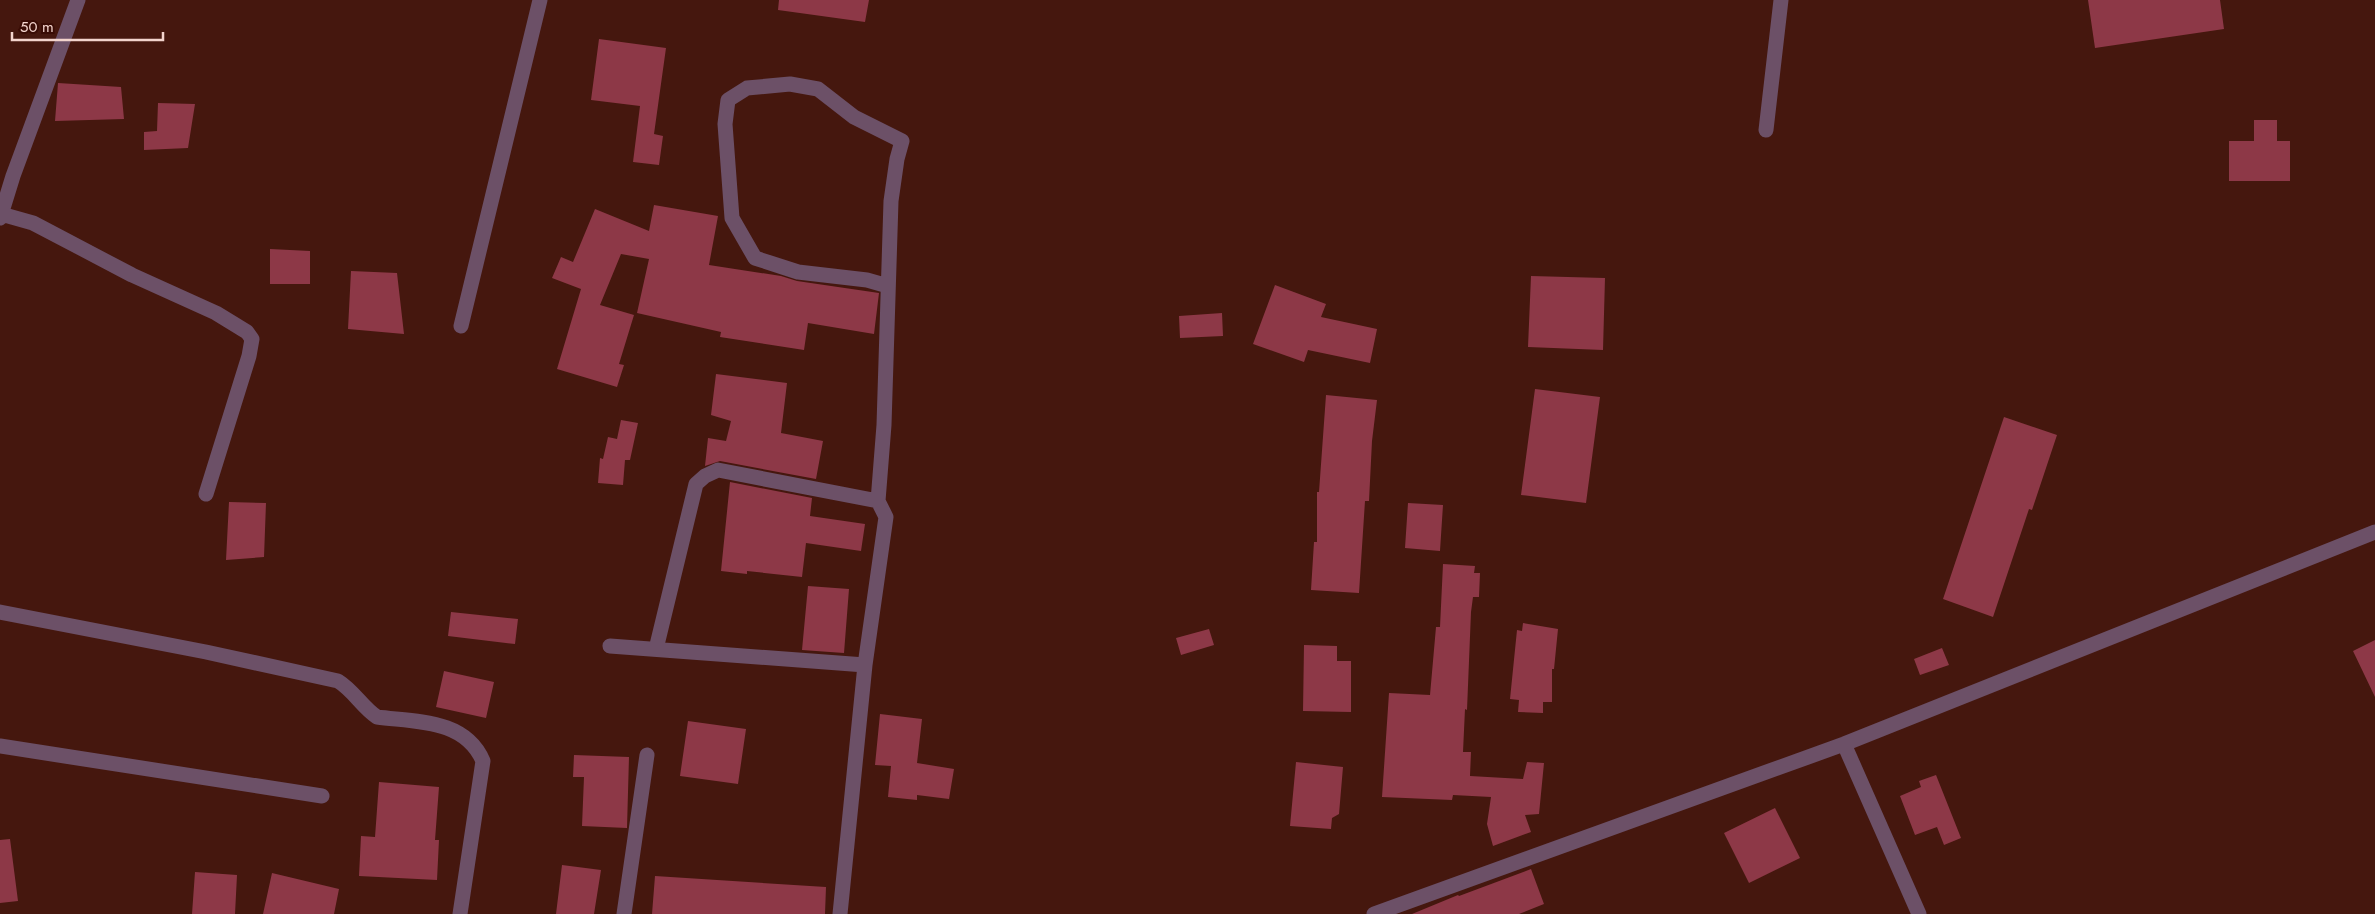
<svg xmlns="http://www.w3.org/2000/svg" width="2375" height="914" font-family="Jost,sans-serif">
	<rect width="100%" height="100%" fill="#45170e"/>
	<path fill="#8d3847" d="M779 0H869L865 22 778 10Z
		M2088 0H2220L2224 29 2095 48Z
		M599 39 666 48 654 134 663 136 659 165 633 162 640 106 591 100Z
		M58 83 121 87 124 119 55 121Z
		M158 103 195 104 188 148 144 150V132L157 131Z
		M2254 120H2277V141H2290V181H2229V141H2254Z
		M654 205 718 216 709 265 781 276 797 281 879 293 874 334 808 323 804 350 720 337 721 332 637 313 649 259 621 254 600 305 634 315 619 364 624 365 617 387 557 369 581 289 552 278 561 257 573 262 595 209 649 231Z
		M270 249 310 251V284H270Z
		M351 271 397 273 404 334 348 329Z
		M1531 276 1605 278 1603 350 1528 347Z
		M1275 285 1326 304 1321 317 1377 329 1370 363 1308 350 1304 362 1253 344Z
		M1222 313 1223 336 1180 338 1179 316Z
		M716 374 787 383 781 433 823 441 816 479 720 461 705 466 708 438 726 441 731 421 711 415Z
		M1535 389 1600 397 1586 503 1521 495Z
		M1326 395 1377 400 1372 441 1369 501H1365L1359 593 1311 590 1314 542H1317V492H1319Z
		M2004 417 2057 435 2032 510 2029 509 1993 617 1943 599Z
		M621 420 638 423 630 460H625L623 485 598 483 600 458 603 459 608 437 617 439Z
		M730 482 812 498 810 516 865 524 861 551 806 543 802 577 747 571V574L721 571Z
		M229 502 266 503 264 557 226 560Z
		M1408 503 1443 505 1440 551 1405 548Z
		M1443 564 1475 566 1474 573H1480L1479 597H1473L1471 612 1467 710 1465 709 1463 752H1471L1470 776 1523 779 1527 762 1544 763 1539 814 1525 815 1531 832 1493 846 1487 824 1491 797 1453 795 1452 800 1382 797 1389 693 1430 695 1436 627H1440Z
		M808 586 849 589 844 653 802 650Z
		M451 612 518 619 515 644 448 636Z
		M1523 623 1558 629 1554 669H1552V702H1543V713L1518 712 1519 700 1510 699 1517 630 1522 631Z
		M1209 629 1214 645 1181 655 1176 638Z
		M2375 640V697L2353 651Z
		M1304 645 1337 646V661H1351V712L1303 711Z
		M1942 648 1949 665 1920 675 1914 659Z
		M444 671 494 682 486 718 436 707Z
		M880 714 922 719 917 763 954 769 949 799 917 795V800L888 797 891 766 875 765Z
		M688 721 746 729 738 784 680 776Z
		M574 755 629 757 627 828 582 826 584 777H573Z
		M1296 762 1343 767 1339 814 1332 818 1331 829 1290 826Z
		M1936 775 1961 838 1944 845 1937 827 1915 835 1900 796 1921 787 1919 781Z
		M379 782 439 787 435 840H439L437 880 359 876 361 836 375 837Z
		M1775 808 1800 858 1749 883 1724 833Z
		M10 839 18 901 0 903V840Z
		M562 865 601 870 594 914H556Z
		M1531 869 1544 904 1519 914H1412L1458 895 1459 896Z
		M195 872 237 875 235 914H192Z
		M272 873 339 889 334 914H263Z
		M655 876 826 887 825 914H652Z"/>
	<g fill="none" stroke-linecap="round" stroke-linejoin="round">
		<path stroke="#6c5067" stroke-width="15" d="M1766 130 1781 0
			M1 214 33 223 132 275 216 313 247 332 252 339 249 356 206 494
			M0 218 13 176 78 0
			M461 326 540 0
			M0 612 206 652 338 681C354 691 362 707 377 717 416 722 465 719 483 761L460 914
			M610 646 865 665
			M656 649 696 484 705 476 718 470 878 501
			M1844 744 1919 914
			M0 746 322 796
			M624 914 647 755
			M840 914 865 665 886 517 878 501 884 425 891 201 897 159 902 141 854 117 818 89 790 84 747 88 728 100 725 124 732 218 755 258 798 272 867 280 888 286
			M1374 914 1844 744 2375 532"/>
	</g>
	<path d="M12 32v8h151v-8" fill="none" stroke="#f3d4cd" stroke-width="2.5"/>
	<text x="20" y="32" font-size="15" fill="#f3d4cd" stroke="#390c05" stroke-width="4" paint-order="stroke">50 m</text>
</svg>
